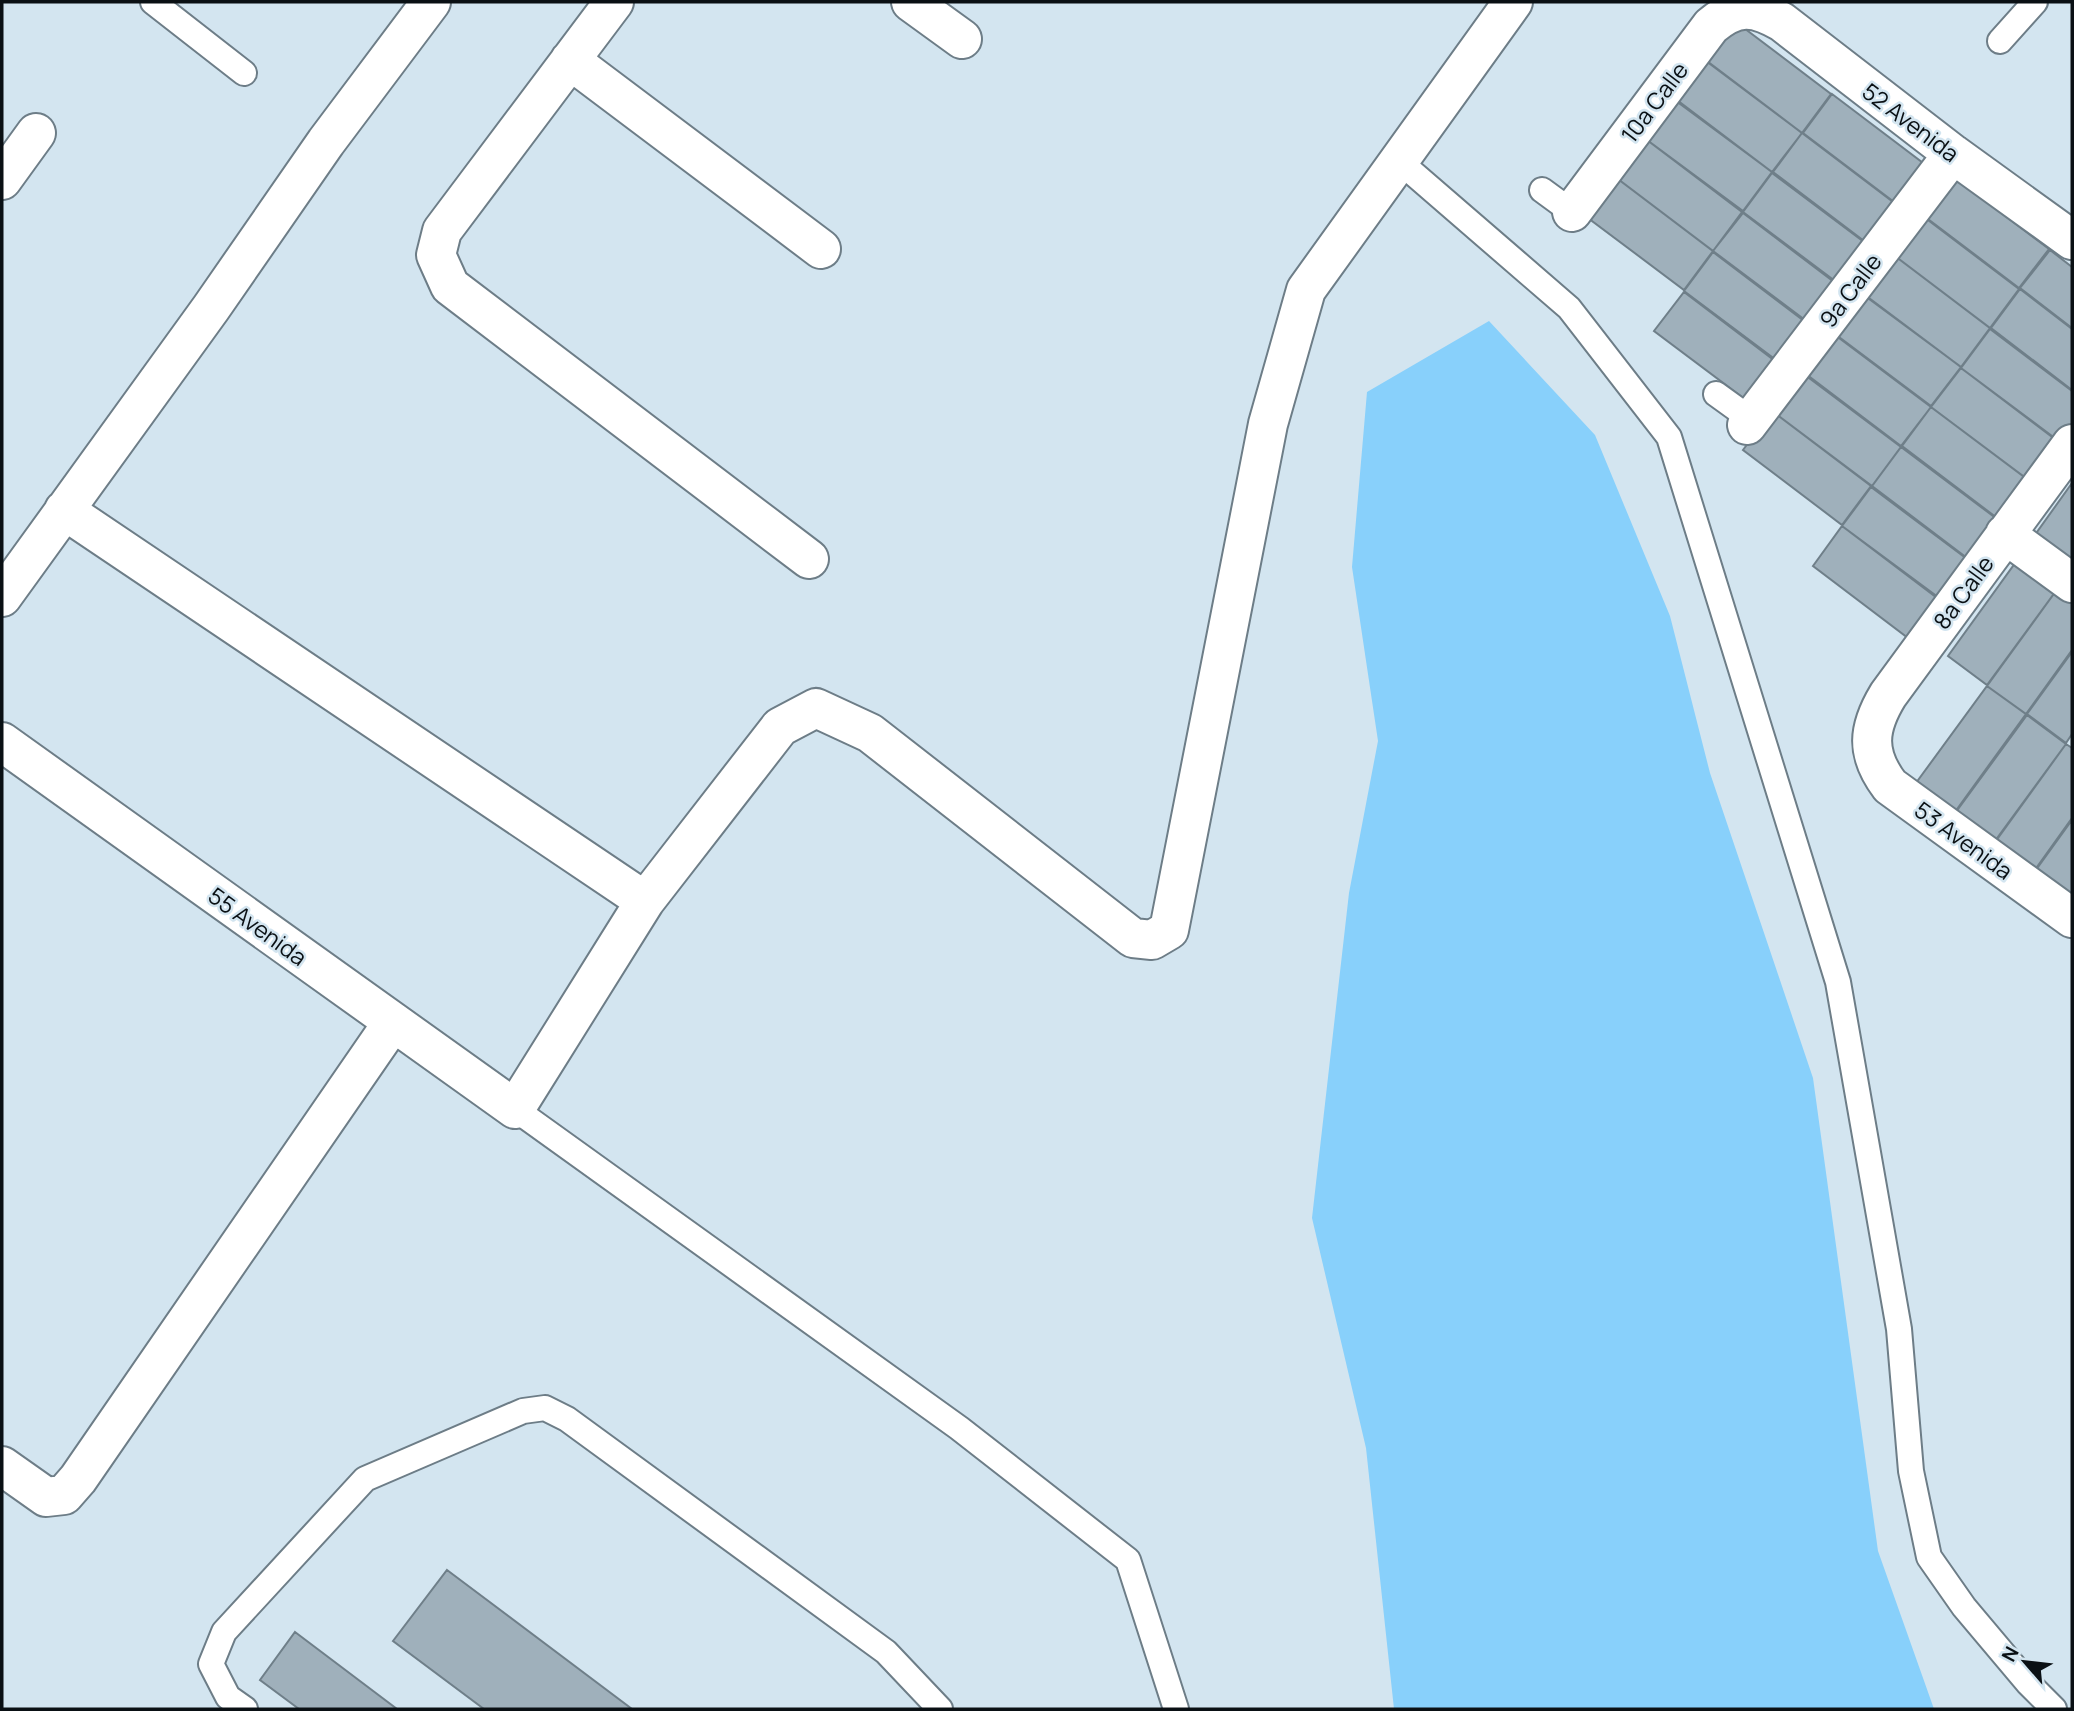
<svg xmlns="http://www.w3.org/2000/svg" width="2074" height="1711" font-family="Manrope,sans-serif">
	<rect width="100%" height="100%" fill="#d3e5f0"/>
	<path fill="#88d0fb" d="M1489 321 1595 435 1670 616 1710 773 1813 1078 1878 1551 1934 1709H1394L1366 1448 1312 1218 1349 893 1378 741 1352 567 1367 392Z"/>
	<path fill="#9fb0bb" stroke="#6f7f89" stroke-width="2" d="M1732 19 1831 94 1802 133 1703 58Z
		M1702 58 1802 133 1772 172 1673 97Z
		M1832 94 1931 169 1902 208 1803 133Z
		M1672 98 1772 172 1743 211 1643 137Z
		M1802 133 1901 208 1872 247 1773 172Z
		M1643 137 1742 212 1713 251 1614 176Z
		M1772 173 1872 248 1843 287 1743 212Z
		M1950 174 2049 249 2019 288 1920 213Z
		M1614 176 1713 251 1684 290 1584 215Z
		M1743 213 1842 288 1813 326 1713 251Z
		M1920 214 2019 289 1990 328 1891 253Z
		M2050 250 2072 267V328L2020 288Z
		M1713 252 1812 327 1784 366 1684 291Z
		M1891 253 1990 328 1961 367 1861 292Z
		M2020 289 2072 329V390L1991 328Z
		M1684 292 1783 367 1754 406 1654 331Z
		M1861 293 1961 367 1931 406 1831 331Z
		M1990 329 2072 391V426L2060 442 1961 368Z
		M1831 332 1931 407 1901 446 1802 371Z
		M1961 368 2060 443 2031 482 1931 407Z
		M1801 372 1901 447 1872 486 1772 411Z
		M1931 407 2031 482 2001 521 1902 446Z
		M1772 411 1871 486 1842 525 1743 450Z
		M1901 447 2001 522 1971 561 1872 486Z
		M2072 483V565L2032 539Z
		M1871 487 1971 562 1942 600 1842 526Z
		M1842 526 1941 601 1912 641 1813 566Z
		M2021 555 2061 584 1987 685 1948 656Z
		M2061 584 2072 592V650L2026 714 1987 686Z
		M2072 652V734L2066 743 2027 714Z
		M1987 686 2026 714 1952 816 1913 787Z
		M2027 715 2066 744 1992 845 1953 816Z
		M2066 744 2072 748V818L2032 874 1993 845Z
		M2072 820V901L2033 874Z
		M447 1570 632 1709H484L393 1641Z
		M295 1632 397 1709H299L260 1680Z"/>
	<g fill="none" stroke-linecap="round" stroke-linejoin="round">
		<g stroke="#6d7d87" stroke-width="28">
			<path id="lane" d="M153 2 244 73
				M2000 41 2035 2
				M1399 161 1569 308 1669 437 1838 982 1899 1329 1911 1471 1929 1557 1964 1607 2028 1683 2054 1709
				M1542 190 1572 212
				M1716 394 1752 420
				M515 1109 959 1428 1128 1560 1176 1709
				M245 1709 228 1697 211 1664 224 1632 365 1479 523 1411 545 1408 567 1419 886 1652 940 1709"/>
		</g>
		<g stroke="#6d7d87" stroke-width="42">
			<path id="street" d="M614 2 442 231 436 255 450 286 809 559
				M911 2 962 39
				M570 60 821 249
				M2 180 36 133
				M1572 212 1711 26C1737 4 1754 6 1782 22L1953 154 2072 240
				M1747 425 1953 154
				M2072 444 1888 695C1868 728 1865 753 1890 786L2072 918
				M64 510 645 901
				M2005 534 2072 583
				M2 597 211 308 326 142 431 2
				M2 742 515 1109 645 901 780 727 816 708 870 733 1133 938 1152 940 1169 930 1268 424 1306 290 1513 2
				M2 1466 46 1497 64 1495 78 1479 393 1022"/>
		</g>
		<use href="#lane" stroke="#fff" stroke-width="24"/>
		<use href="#street" stroke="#fff" stroke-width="38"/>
	</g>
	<g text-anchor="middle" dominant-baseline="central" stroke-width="5" stroke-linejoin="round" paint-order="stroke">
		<g font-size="23" fill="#0a1014" stroke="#d3e5f0">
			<text transform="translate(1654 102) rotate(-53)">10a Calle</text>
			<text transform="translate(1911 122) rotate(37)">52 Avenida</text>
			<text transform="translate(1850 290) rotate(-53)">9a Calle</text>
			<text transform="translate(1963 592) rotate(-54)">8a Calle</text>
			<text transform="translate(1964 840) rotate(36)">53 Avenida</text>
			<text transform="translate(258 926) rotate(36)">55 Avenida</text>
		</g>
	</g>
	<rect width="2074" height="1711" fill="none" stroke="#0a1014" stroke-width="7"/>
	<g transform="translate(2025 1662) rotate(298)" stroke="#d3e5f0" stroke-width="5" paint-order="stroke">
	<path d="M0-5L12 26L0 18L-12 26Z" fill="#0a1014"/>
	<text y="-10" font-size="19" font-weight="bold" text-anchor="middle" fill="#0a1014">N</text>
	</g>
</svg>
